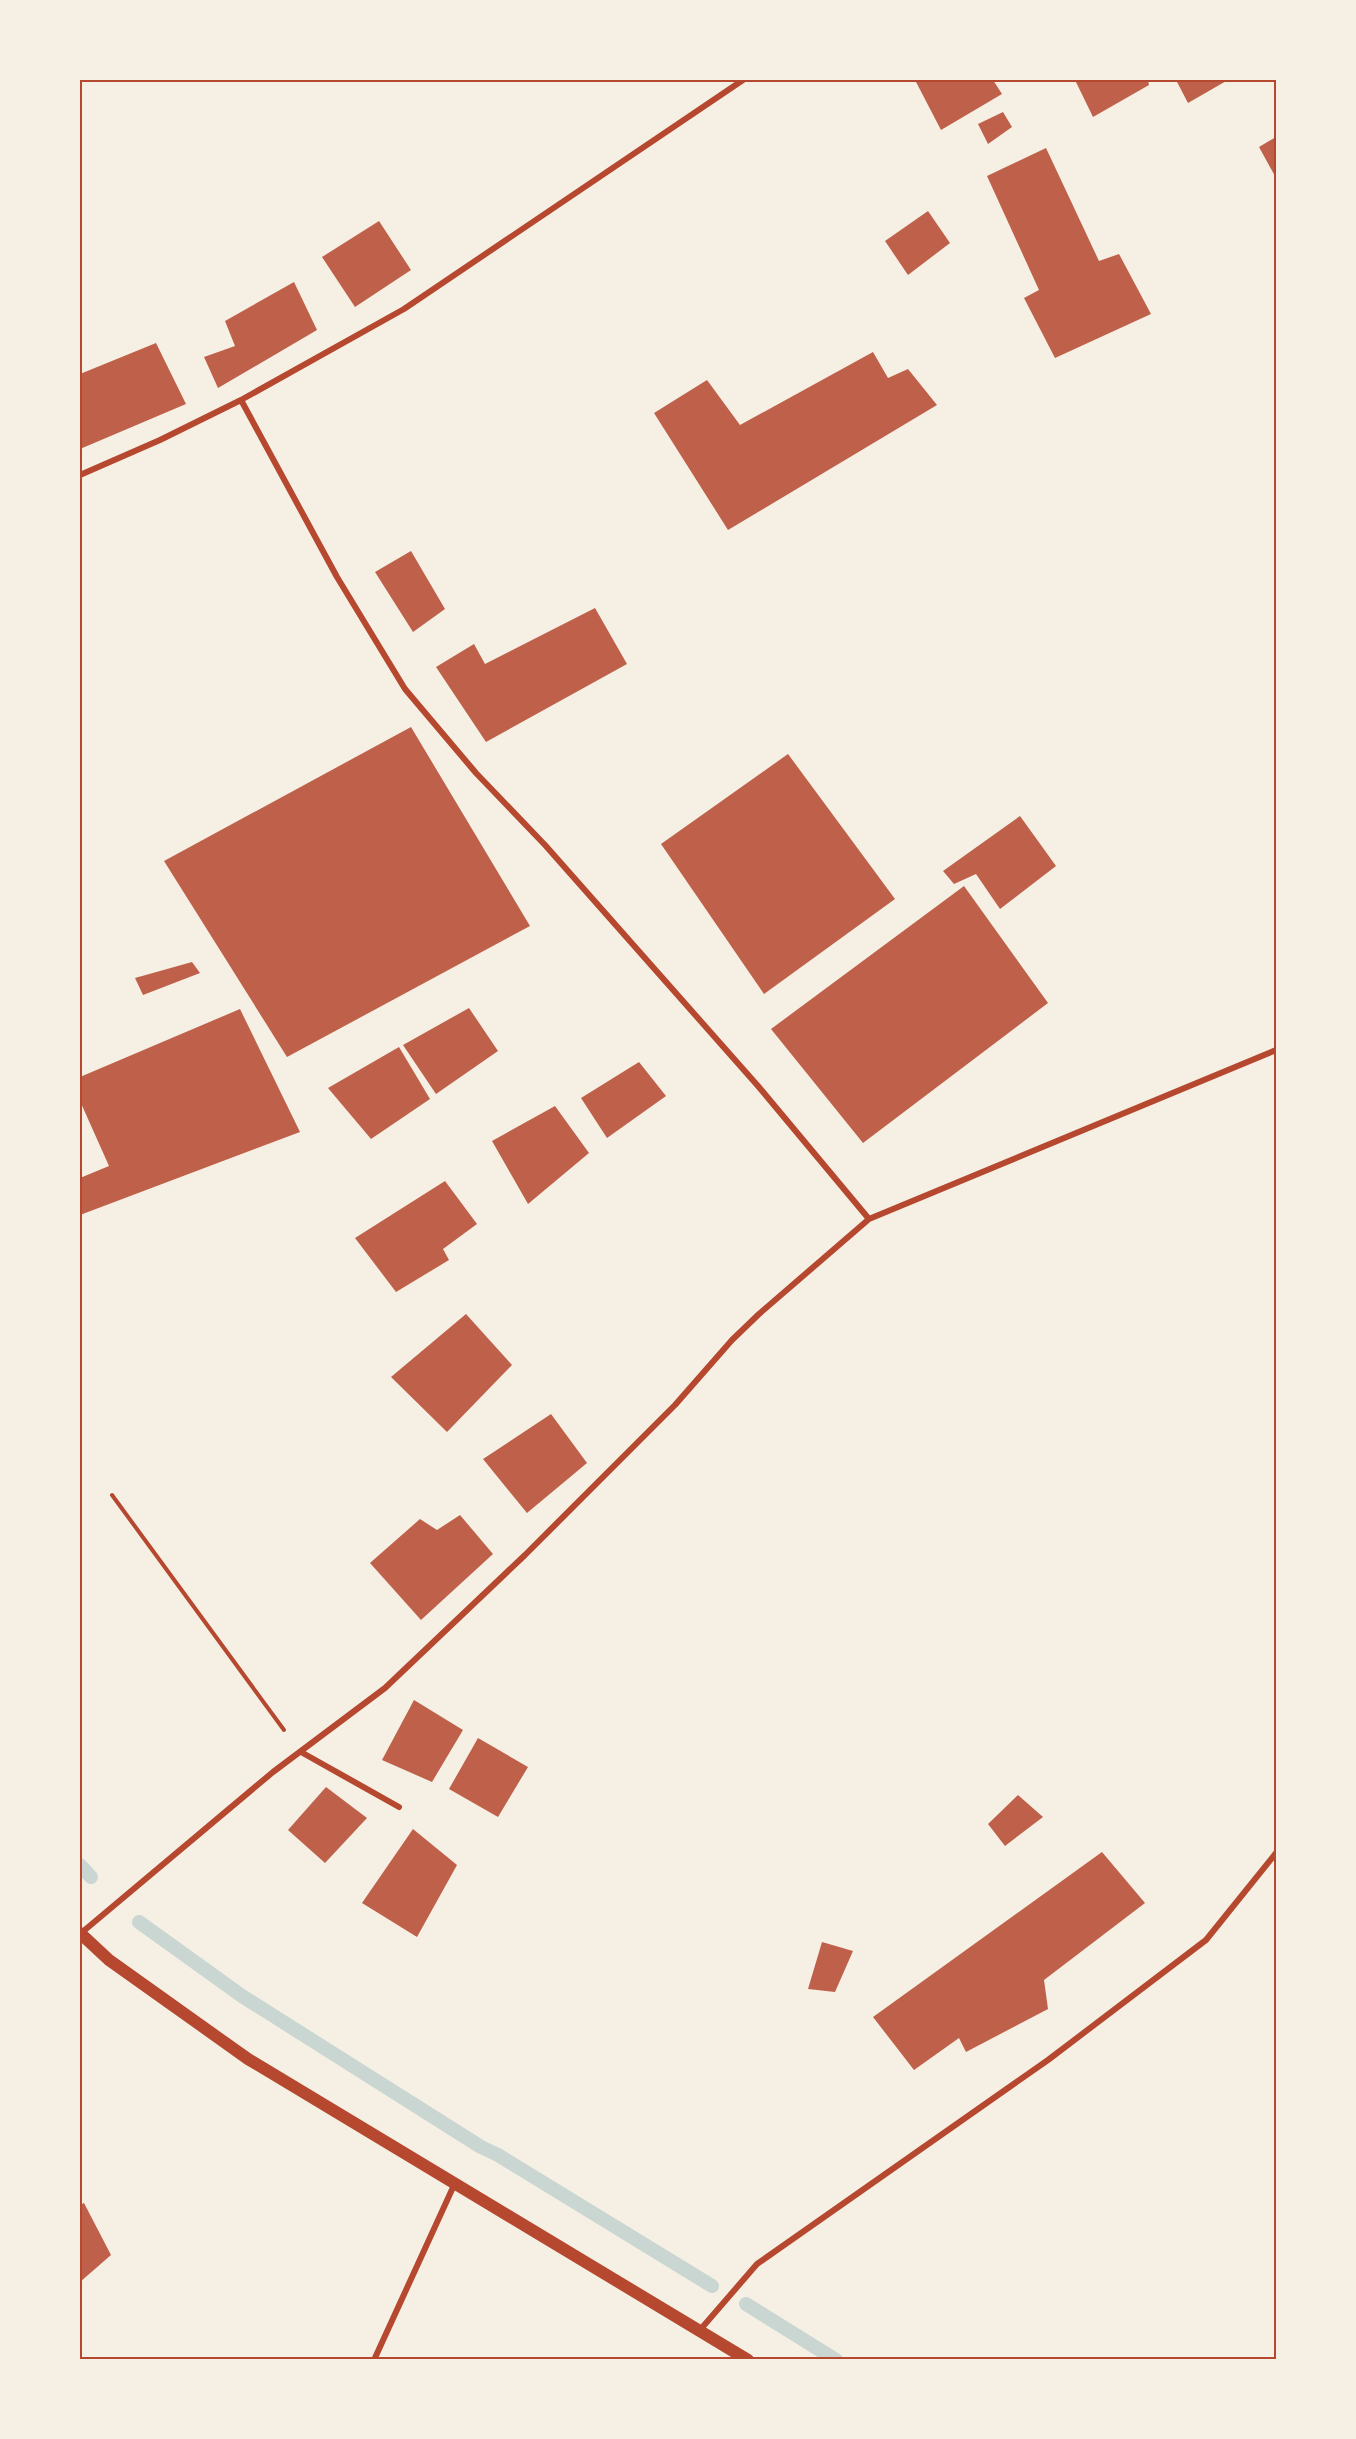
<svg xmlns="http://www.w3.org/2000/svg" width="1356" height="2439" font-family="Raleway,sans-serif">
	<rect width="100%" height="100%" fill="#f6efe4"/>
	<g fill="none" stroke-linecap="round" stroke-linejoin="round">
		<path stroke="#c9d6d2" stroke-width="14" d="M80 1865 91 1877
			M139 1922 242 1996 481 2147 498 2155 712 2286
			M746 2304 836 2360"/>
	</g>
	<path fill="#bf614a" d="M915 80H993L1002 94 941 130Z
		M1075 80H1148L1149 85 1093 117Z
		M1176 80H1228L1188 103Z
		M1003 112 1012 127 988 144 978 124Z
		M1276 137V178L1259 147Z
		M1046 148 1099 261 1119 254 1151 314 1055 358 1024 298 1039 290 987 176Z
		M928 211 950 243 908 275 885 241Z
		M379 221 411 270 355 307 322 257Z
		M294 282 317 330 218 388 204 357 235 346 225 321Z
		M156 343 186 404 80 449V374Z
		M873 352 888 378 908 369 937 405 728 530 654 413 707 380 740 425Z
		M411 551 445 609 413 632 375 572Z
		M595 608 627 664 486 742 436 667 474 644 485 664Z
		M411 727 530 926 287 1057 164 861Z
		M788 754 895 899 764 994 661 844Z
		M1020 816 1056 866 1000 909 976 874 954 884 943 871Z
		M964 886 1048 1003 863 1143 771 1029Z
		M192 962 200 973 143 995 135 978Z
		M469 1008 498 1051 436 1094 403 1045Z
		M240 1009 300 1132 80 1215V1178L109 1166 80 1101V1077Z
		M399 1047 430 1099 371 1139 328 1088Z
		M639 1062 666 1096 607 1138 581 1098Z
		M555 1106 589 1153 528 1204 492 1141Z
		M445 1181 477 1224 443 1249 449 1260 396 1292 355 1238Z
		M466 1314 512 1365 447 1432 391 1377Z
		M551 1414 587 1463 527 1513 483 1459Z
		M460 1515 493 1554 421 1620 370 1563 420 1519 437 1530Z
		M414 1700 463 1730 432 1782 382 1760Z
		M478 1738 528 1767 498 1817 449 1789Z
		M326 1787 367 1818 325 1863 288 1830Z
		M1018 1795 1043 1817 1005 1846 988 1824Z
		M413 1829 457 1865 417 1937 362 1903Z
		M1102 1852 1145 1903 1044 1980 1048 2009 966 2052 959 2038 914 2070 873 2017Z
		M822 1942 853 1951 835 1992 808 1989Z
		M84 2203 111 2255 80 2282V2205Z"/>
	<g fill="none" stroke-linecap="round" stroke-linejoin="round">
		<path stroke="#b5482f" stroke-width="4" d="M112 1495 284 1730"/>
		<path stroke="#b5482f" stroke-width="6" d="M241 400 337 577 405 689 476 773 545 845 758 1086 869 1219
			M80 475 160 440 241 400 404 309 743 80
			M301 1752 399 1807
			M80 1934 273 1772 385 1688 525 1555 675 1405 732 1340 759 1314 869 1219 1276 1050
			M700 2330 757 2264 1048 2060 1206 1940 1276 1853
			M374 2360 455 2183"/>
		<path stroke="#b5482f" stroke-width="12" d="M80 1933 109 1960 248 2059 748 2360"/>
	</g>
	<rect width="1356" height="2439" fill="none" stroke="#f6efe4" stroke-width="162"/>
	<rect x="81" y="81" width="1194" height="2277" fill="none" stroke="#b5482f" stroke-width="2"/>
</svg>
